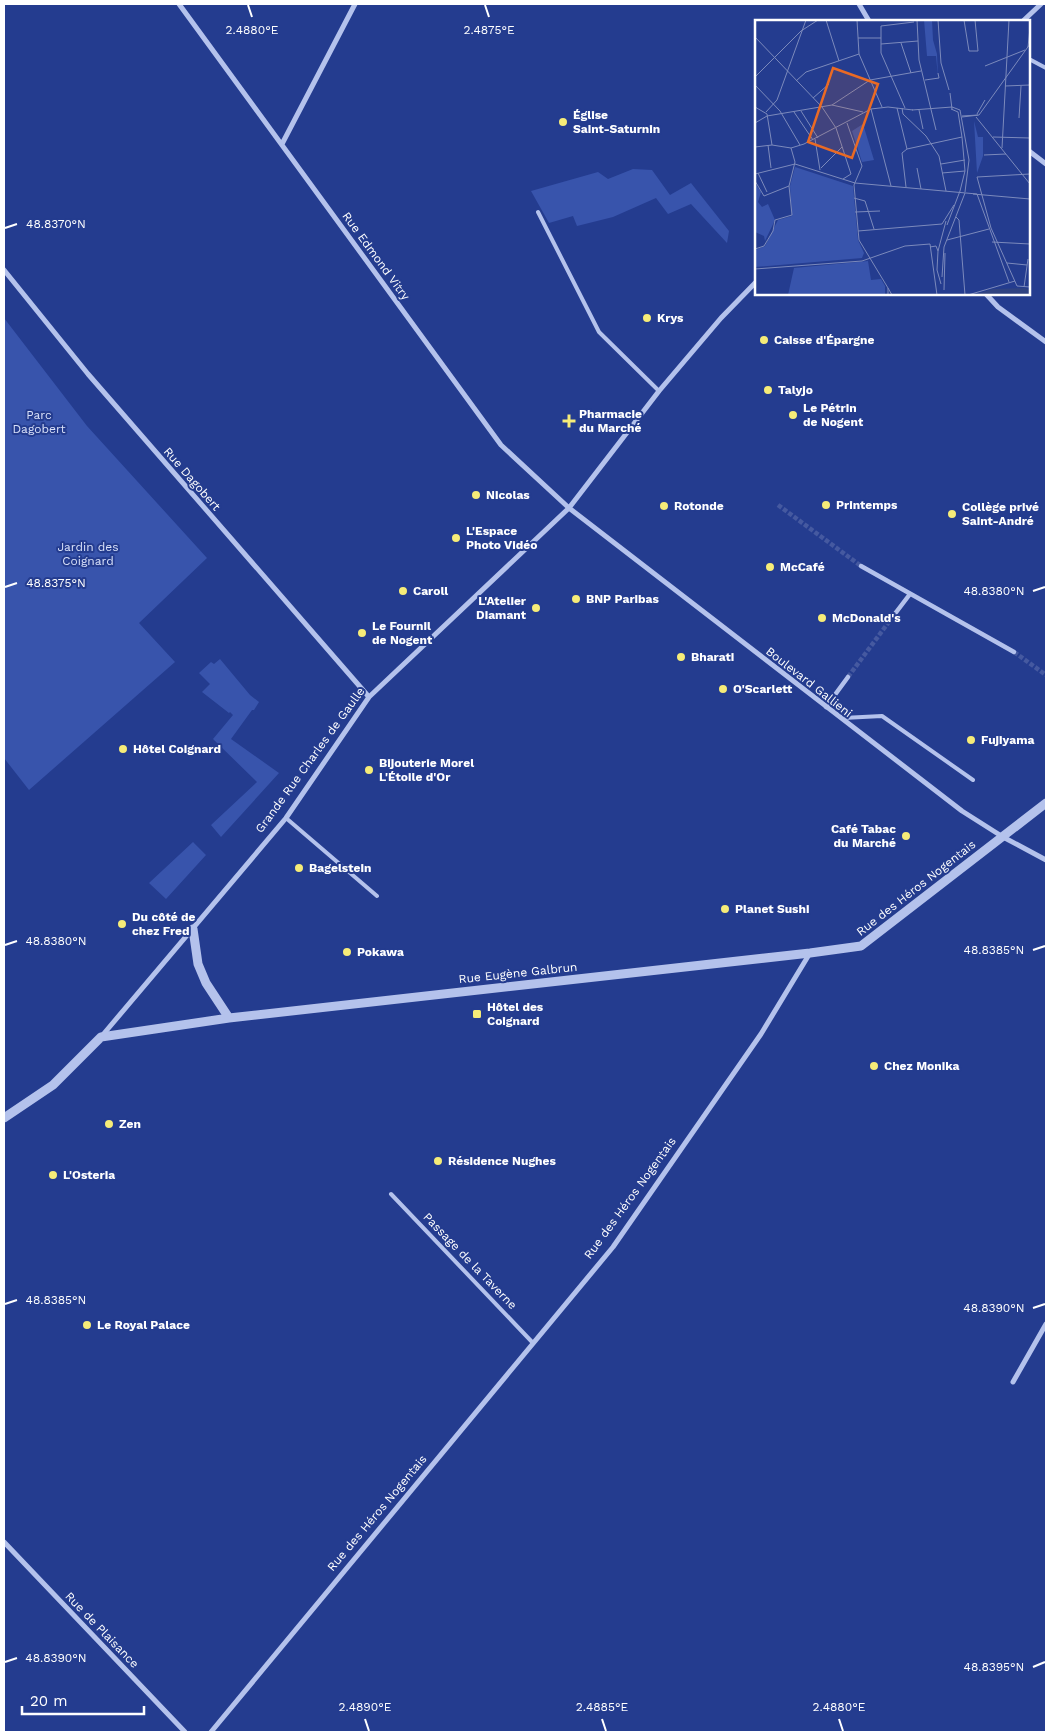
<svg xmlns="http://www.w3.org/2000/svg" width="1050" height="1736" font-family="'Work Sans',sans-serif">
	<rect width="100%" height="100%" fill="#243c8f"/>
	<path fill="#3854ac" d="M633 169 652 170 670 195 691 183 729 231 727 243 691 204 668 214 656 198 613 217 577 226 573 216 549 223 531 191 598 172 608 179Z
		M4 318 87 426 207 558 139 623 175 662 29 790 4 758Z
		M220 659 250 695 259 702 254 710H252L231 739 279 773 221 837 211 825 257 782 213 739 233 715 230 712 229 713 202 692 210 684 199 673 211 662 214 664Z
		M193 842 206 855 166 899 149 883Z"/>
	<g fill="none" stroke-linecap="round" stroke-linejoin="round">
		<path stroke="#4559a0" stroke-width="4.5" stroke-dasharray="4.5 2" stroke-linecap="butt" d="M778 505 861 566
			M1014 652 1046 675
			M848 677 894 615"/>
		<path stroke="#b4c2ec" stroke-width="4" d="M1029 59 1046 68
			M538 212 599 332 659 391
			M843 718 882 716 973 780
			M286 818 377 896
			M391 1194 533 1343"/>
		<path stroke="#b4c2ec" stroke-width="4.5" d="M861 566 1014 652
			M894 615 910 594
			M826 707 848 677"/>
		<path stroke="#b4c2ec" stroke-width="5" d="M179 4 501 445 569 508 962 811 1003 837 1046 860
			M859 4 869 21
			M1023 21 1041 4
			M282 144 355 4
			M1029 151 1046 164
			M4 270 88 374 369 697
			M986 294 998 307 1046 342
			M101 1037 286 818 369 697 569 508 659 391 721 318 756 282
			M1013 1382 1046 1324
			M4 1542 185 1732
			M211 1732 613 1247 761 1034 810 953"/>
		<path stroke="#b4c2ec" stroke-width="9" d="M193 929 198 964 206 983 229 1018
			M4 1118 53 1085 101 1037 229 1018 810 953 861 946 1046 803"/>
	</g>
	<path fill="none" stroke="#fff" stroke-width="2" d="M248 5 252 17M485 5 489 17M5 228 17 224M5 587 17 583M1033 591 1045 587M5 945 17 941M1033 950 1045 946M5 1304 17 1300M1033 1308 1045 1304M5 1662 17 1658M1033 1667 1045 1662M365 1719 369 1731M602 1719 606 1731M839 1719 843 1731"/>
	<g fill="#f6ec78" stroke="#243c8f" stroke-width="2">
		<circle cx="563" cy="122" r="5"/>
		<circle cx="647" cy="318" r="5"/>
		<circle cx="764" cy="340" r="5"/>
		<circle cx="768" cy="390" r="5"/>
		<circle cx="793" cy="415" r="5"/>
		<path d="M566.5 413.5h5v5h5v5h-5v5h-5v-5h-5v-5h5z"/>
		<circle cx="476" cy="495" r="5"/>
		<circle cx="826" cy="505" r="5"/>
		<circle cx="664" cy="506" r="5"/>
		<circle cx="952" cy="514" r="5"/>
		<circle cx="456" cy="538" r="5"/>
		<circle cx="770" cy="567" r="5"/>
		<circle cx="403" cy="591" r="5"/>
		<circle cx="576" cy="599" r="5"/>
		<circle cx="536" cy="608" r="5"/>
		<circle cx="822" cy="618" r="5"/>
		<circle cx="362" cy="633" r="5"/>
		<circle cx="681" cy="657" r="5"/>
		<circle cx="723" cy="689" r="5"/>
		<circle cx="971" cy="740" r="5"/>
		<circle cx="123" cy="749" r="5"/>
		<circle cx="369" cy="770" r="5"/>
		<circle cx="906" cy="836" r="5"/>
		<circle cx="299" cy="868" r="5"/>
		<circle cx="725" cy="909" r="5"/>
		<circle cx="122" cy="924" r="5"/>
		<circle cx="347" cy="952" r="5"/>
		<rect x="472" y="1009" width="10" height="10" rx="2.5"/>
		<circle cx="874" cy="1066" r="5"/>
		<circle cx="109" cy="1124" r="5"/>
		<circle cx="438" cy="1161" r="5"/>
		<circle cx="53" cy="1175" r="5"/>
		<circle cx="87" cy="1325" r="5"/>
	</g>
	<g text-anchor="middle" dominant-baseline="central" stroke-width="4" stroke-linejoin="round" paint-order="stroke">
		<g font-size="12" font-weight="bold" fill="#fff" stroke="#243c8f" text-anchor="start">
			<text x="573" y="115">Église<tspan x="573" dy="14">Saint-Saturnin</tspan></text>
			<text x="657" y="318">Krys</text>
			<text x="774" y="340">Caisse d'Épargne</text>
			<text x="778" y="390">Talyjo</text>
			<text x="803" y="408">Le Pétrin<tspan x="803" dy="14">de Nogent</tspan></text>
			<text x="579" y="414">Pharmacie<tspan x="579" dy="14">du Marché</tspan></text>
			<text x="486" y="495">Nicolas</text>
			<text x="836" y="505">Printemps</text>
			<text x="674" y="506">Rotonde</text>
			<text x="962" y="507">Collège privé<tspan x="962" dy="14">Saint-André</tspan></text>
			<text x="466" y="531">L'Espace<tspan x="466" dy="14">Photo Vidéo</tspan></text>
			<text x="780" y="567">McCafé</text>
			<text x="413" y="591">Caroll</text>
			<text x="586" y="599">BNP Paribas</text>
			<text x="526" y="601" text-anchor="end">L'Atelier<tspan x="526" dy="14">Diamant</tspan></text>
			<text x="832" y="618">McDonald's</text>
			<text x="372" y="626">Le Fournil<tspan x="372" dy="14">de Nogent</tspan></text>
			<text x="691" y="657">Bharati</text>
			<text x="733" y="689">O'Scarlett</text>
			<text x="981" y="740">Fujiyama</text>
			<text x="133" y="749">Hôtel Coignard</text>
			<text x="379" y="763">Bijouterie Morel<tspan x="379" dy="14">L'Étoile d'Or</tspan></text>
			<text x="896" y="829" text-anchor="end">Café Tabac<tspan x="896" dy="14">du Marché</tspan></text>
			<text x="309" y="868">Bagelstein</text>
			<text x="735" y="909">Planet Sushi</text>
			<text x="132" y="917">Du côté de<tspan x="132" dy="14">chez Fred</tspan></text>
			<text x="357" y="952">Pokawa</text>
			<text x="487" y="1007">Hôtel des<tspan x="487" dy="14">Coignard</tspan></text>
			<text x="884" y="1066">Chez Monika</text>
			<text x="119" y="1124">Zen</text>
			<text x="448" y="1161">Résidence Nughes</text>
			<text x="63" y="1175">L'Osteria</text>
			<text x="97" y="1325">Le Royal Palace</text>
		</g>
		<g font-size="12" fill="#fff" stroke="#243c8f">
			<text transform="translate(376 256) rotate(54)">Rue Edmond Vitry</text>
			<text transform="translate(192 479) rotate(49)">Rue Dagobert</text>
			<text transform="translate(809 682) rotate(38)">Boulevard Gallieni</text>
			<text transform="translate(310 760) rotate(-54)">Grande Rue Charles de Gaulle</text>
			<text transform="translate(916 888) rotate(-38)">Rue des Héros Nogentais</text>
			<text transform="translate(518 973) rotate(-6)">Rue Eugène Galbrun</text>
			<text transform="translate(630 1198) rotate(-54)">Rue des Héros Nogentais</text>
			<text transform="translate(470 1261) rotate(46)">Passage de la Taverne</text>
			<text transform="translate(377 1513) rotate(-50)">Rue des Héros Nogentais</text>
			<text transform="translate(102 1630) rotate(46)">Rue de Plaisance</text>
		</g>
		<g font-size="12" fill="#d9e1f9" stroke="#243c8f">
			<text x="39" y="415">Parc<tspan x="39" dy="14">Dagobert</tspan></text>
			<text x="88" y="547">Jardin des<tspan x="88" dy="14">Coignard</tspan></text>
		</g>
	</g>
	<g transform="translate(755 20)">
		<rect width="275" height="275" fill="#243c8f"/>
		<path d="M169 0H177L178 20 182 34 183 57 181 36H172ZM219 101 223 117H228V136L222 153ZM108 104 119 140 107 142 97 111ZM40 147 98 166 103 220 109 233 107 238 0 247V230L10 226 23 200 37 196 35 166ZM0 163 6 172 3 182 7 187 13 184 20 200 10 221 9 216 0 212ZM113 241 116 260 126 259 130 266V275H33L39 248Z" fill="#3854ac"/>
		<path d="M270 268 275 270V275H218L238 269Z" fill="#304381"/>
		<path fill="none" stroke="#7c8abc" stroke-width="1" d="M71 0 84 41M102 0 104 34 127 87M162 0 164 40 181 110M183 0 186 43 194 70M209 0 214 31H223L220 0M0 17 67 87 81 108 96 154 88 159M103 18H126M146 23 156 53M126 24 163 21M273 27 275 8M230 46 270 30M0 57 46 11 63 0M170 60 184 58 183 53M41 61 51 52 104 34M0 65 25 91 45 125M250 66 275 65M195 73 197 89M58 78 74 64M77 85 108 92M0 87 12 94 17 125M142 88 152 129 207 117M147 88 148 94 171 116 184 136 191 171M150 88 126 33V6L159 2M116 89 136 166M196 89 203 92 207 117 210 151 205 171M157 90 197 87 205 90 214 140 210 172M164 90 168 109M46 91 63 118M11 92 22 80 51 0M39 92 58 120M222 94 230 80M207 96 223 95M207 97 224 95 275 24M221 97 275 164M264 98 266 66M0 103 12 96 77 85 115 60 166 51M92 103 107 146 99 165 104 220 133 268M238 117 275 118M60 119 65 150M13 125 16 148M0 127 17 125 36 128 49 124 116 89 133 87 158 90M247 128 254 0M229 135 251 134M186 144 210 140M66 148 87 127M162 148 166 169M3 153 12 172M187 153 210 151M0 154 40 144 100 163 222 174M275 154 222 157 236 208 262 266 275 267M0 161 9 176 34 166M151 167 147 133 152 129M218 174 275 179M222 174 254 262M99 178 110 181 119 209M100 192 125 191M201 197 204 200 210 275M192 205 205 171M103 211 187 204 199 185M192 220 234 209M237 222 275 224M175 227 181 226 183 231 182 250 186 264M0 229 9 226 18 211 20 200 37 195 34 166 40 142 36 128M183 231 191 201M252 243 272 245M0 249 107 241 150 226 175 224 182 275M187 257 189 227 210 173M269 267 273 239M189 270 190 233M133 275V268L137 275M213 275 260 261"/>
		<path fill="#ea6a24" fill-opacity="0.15" stroke="#ea6a24" stroke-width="2.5" d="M78 48 123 64 97 138 53 122Z"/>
		<rect width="275" height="275" fill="none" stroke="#fff" stroke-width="2.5"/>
	</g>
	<g font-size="12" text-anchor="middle" fill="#fff" stroke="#243c8f" stroke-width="4" stroke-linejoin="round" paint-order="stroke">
		<text x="252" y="34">2.4880°E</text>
		<text x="489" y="34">2.4875°E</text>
		<text x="56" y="228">48.8370°N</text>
		<text x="56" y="587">48.8375°N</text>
		<text x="994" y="595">48.8380°N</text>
		<text x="56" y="945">48.8380°N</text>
		<text x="994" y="954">48.8385°N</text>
		<text x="56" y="1304">48.8385°N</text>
		<text x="994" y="1312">48.8390°N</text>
		<text x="56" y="1662">48.8390°N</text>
		<text x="994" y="1671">48.8395°N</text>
		<text x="365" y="1711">2.4890°E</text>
		<text x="602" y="1711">2.4885°E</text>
		<text x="839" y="1711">2.4880°E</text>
	</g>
	<rect width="1050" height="1736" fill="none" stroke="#ffffff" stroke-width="10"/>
	<path d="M22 1706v8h122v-8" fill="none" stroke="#ffffff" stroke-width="2.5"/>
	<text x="30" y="1706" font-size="15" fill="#ffffff" stroke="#243c8f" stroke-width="4" paint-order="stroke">20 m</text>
</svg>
